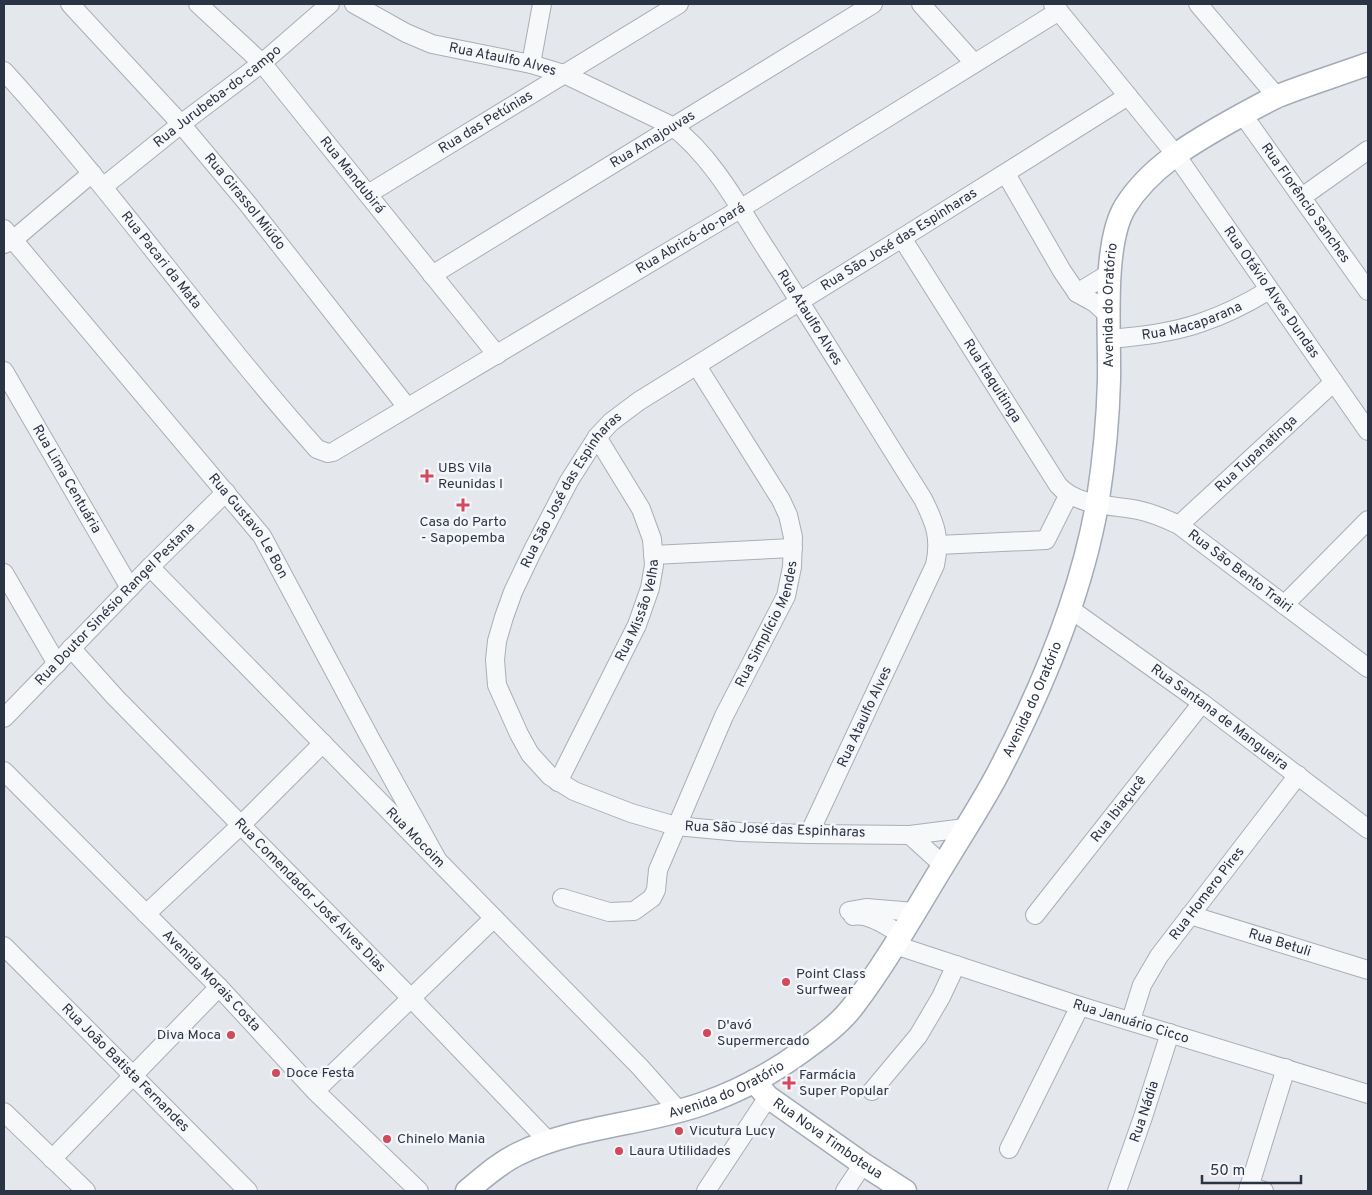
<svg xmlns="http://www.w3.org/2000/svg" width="1372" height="1195" font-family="Overpass,sans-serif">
	<rect width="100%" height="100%" fill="#e4e7ec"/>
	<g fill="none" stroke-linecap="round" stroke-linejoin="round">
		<g stroke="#a9aeb7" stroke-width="20">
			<g id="minor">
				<path id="s1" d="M70 4 181 124 247 203 407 407"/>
				<path id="s2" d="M198 4 262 63 497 355"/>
				<path id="s3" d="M354 4 406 33 432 44 531 64 564 74 672 126C714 158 740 209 768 252 821 334 871 417 923 499 935 523 941 538 935 565L809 834"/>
				<path d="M921 4 974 63"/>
				<path id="s4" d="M1053 4 1176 155 1368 431"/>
				<path d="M1198 4 1277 97"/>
				<path d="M531 64 542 4"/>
				<path id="s5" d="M4 71C114 192 208 327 317 449L328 453 333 452 740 209 1059 11"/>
				<path id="s6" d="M1243 115 1368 291"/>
				<path d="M1006 174 1062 271 1077 293 1095 303 1109 316"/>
				<path id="s7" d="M103 187 181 124 262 63 330 4"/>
				<path id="s8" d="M368 194 679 4"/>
				<path d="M1302 197 1368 150"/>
				<path id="s9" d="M4 229 262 536 370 738 438 861"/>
				<path id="s10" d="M902 238 1058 485C1076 506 1112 505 1138 510 1153 513 1166 519 1179 525L1368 668"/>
				<path d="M4 244 13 240 92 173"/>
				<path id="s11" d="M432 275 873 4"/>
				<path d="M1077 293 1110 273"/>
				<path id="s12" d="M1110 339C1140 336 1171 333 1200 323 1224 315 1248 303 1269 290"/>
				<path id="s13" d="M4 371 130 588"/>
				<path id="s14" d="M1179 525 1334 382"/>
				<path d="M938 545 1046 540 1068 496"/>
				<path d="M653 555 793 548"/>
				<path id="s15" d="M150 567 640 1067 679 1111"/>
				<path d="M4 573 57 664"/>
				<path d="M1284 605 1368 520"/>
				<path id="s16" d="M1069 608 1202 703 1368 829"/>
				<path id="s17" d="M71 648 115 697 411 998 549 1142"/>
				<path id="s18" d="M4 718 150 567 226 492"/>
				<path id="s19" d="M4 771 219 987 315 1091 419 1191"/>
				<path id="s20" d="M558 782 637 625 650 588 654 565 652 539 641 509 597 437"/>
				<path id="s21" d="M965 828 910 835 809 834 740 832 676 826 631 813 574 791 550 776 530 754 519 734 497 685 495 660 497 641 504 617 513 592 533 550 569 481 597 437 611 422 639 401 902 238 1128 96"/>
				<path d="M910 835 943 865"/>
				<path id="s22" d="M562 898 609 912 634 911 652 898 656 890 658 870 724 716 786 596 792 567 793 537 788 515 781 500 697 366"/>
				<path d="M849 911 866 908 915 912"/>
				<path d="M146 914 241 825 323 743"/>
				<path id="s23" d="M1035 915 1202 703"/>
				<path id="s24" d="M1190 915 1368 970"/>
				<path d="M853 916C870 913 887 927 901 934"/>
				<path id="s25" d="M895 945 1080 1006 1368 1094"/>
				<path id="s26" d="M4 946 248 1191"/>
				<path id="s27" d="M1131 1020 1142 985 1159 956 1298 775"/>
				<path d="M315 1091 494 918"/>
				<path d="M872 1091 918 1036 941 997 956 965"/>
				<path d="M4 1112 86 1191"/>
				<path d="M1009 1149 1080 1006"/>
				<path d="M52 1159 219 987"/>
				<path d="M1249 1186 1264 1191"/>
				<path d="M706 1191 768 1097"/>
				<path d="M845 1191 863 1164"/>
				<path id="s28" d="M1117 1191 1143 1117 1170 1033"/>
				<path d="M1248 1191 1286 1068"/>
			</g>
		</g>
		<g stroke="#a3abb8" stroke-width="25">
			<g id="major">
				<path id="s29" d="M754 1081 768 1097 863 1164 905 1191"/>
				<path id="s30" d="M467 1191C483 1178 499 1163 518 1154 575 1126 642 1125 702 1104 737 1092 771 1074 801 1052 820 1038 840 1024 854 1005 888 960 915 911 944 864 962 834 981 805 997 775 1042 689 1082 595 1098 499 1104 460 1108 420 1109 380 1110 334 1102 245 1125 207 1149 168 1190 144 1229 122 1245 113 1261 104 1278 96 1308 84 1338 75 1368 64"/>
			</g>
		</g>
		<use href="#minor" stroke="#f7f8fa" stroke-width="18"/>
		<use href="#major" stroke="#fff" stroke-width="22"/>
	</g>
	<g fill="#d1495b" stroke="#f4f6f9" stroke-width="2">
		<path d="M424.5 468.5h5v5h5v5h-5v5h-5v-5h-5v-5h5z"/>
		<path d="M460.5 497.5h5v5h5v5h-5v5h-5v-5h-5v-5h5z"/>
		<circle cx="786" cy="982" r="5"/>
		<circle cx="707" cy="1033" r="5"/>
		<circle cx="231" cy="1035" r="5"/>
		<circle cx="276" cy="1073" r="5"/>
		<path d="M786.5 1075.5h5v5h5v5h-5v5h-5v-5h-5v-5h5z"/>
		<circle cx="679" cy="1131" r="5"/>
		<circle cx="387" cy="1139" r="5"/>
		<circle cx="619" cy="1151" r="5"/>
	</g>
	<g text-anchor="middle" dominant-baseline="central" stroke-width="5" stroke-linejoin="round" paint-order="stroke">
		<g font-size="14" fill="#2b3445" stroke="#f4f6f9">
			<text stroke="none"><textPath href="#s3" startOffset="160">Rua Ataulfo Alves</textPath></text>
			<text stroke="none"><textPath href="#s7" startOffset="146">Rua Jurubeba-do-campo</textPath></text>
			<text stroke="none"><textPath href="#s8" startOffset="138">Rua das Petúnias</textPath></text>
			<text stroke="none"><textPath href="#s11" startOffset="259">Rua Amajouvas</textPath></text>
			<text stroke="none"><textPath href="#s2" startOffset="231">Rua Mandubirá</textPath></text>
			<text stroke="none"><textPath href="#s1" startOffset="264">Rua Girassol Miúdo</textPath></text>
			<text stroke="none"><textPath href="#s6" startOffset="108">Rua Florêncio Sanches</textPath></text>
			<text stroke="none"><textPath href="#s5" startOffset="924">Rua Abricó-do-pará</textPath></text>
			<text stroke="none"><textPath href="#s21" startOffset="1166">Rua São José das Espinharas</textPath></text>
			<text stroke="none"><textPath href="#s5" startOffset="246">Rua Pacari da Mata</textPath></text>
			<text stroke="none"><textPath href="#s4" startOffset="362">Rua Otávio Alves Dundas</textPath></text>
			<text stroke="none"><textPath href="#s30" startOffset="1198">Avenida do Oratório</textPath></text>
			<text stroke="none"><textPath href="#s3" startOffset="580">Rua Ataulfo Alves</textPath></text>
			<text stroke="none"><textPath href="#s12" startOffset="84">Rua Macaparana</textPath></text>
			<text stroke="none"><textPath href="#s10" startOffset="169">Rua Itaquitinga</textPath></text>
			<text stroke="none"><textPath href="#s14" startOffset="105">Rua Tupanatinga</textPath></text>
			<text stroke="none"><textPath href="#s13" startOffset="125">Rua Lima Centuária</textPath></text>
			<text stroke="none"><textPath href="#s21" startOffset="746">Rua São José das Espinharas</textPath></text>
			<text stroke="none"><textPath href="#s9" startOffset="385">Rua Gustavo Le Bon</textPath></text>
			<text stroke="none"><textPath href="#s10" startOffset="498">Rua São Bento Trairi</textPath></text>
			<text stroke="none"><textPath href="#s18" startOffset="159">Rua Doutor Sinésio Rangel Pestana</textPath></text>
			<text stroke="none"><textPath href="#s20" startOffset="190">Rua Missão Velha</textPath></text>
			<text stroke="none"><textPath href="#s22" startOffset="395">Rua Simplício Mendes</textPath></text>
			<text stroke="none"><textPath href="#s30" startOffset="792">Avenida do Oratório</textPath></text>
			<text transform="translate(865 717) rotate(-65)">Rua Ataulfo Alves</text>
			<text stroke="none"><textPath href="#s16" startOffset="186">Rua Santana de Mangueira</textPath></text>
			<text stroke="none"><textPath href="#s23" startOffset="135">Rua Ibiaçucê</textPath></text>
			<text transform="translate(775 830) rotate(2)">Rua São José das Espinharas</text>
			<text stroke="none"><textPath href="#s15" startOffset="379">Rua Mocoim</textPath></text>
			<text stroke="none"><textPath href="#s27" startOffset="149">Rua Homero Pires</textPath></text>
			<text stroke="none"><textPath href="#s17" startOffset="344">Rua Comendador José Alves Dias</textPath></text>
			<text stroke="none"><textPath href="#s24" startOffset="94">Rua Betuli</textPath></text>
			<text stroke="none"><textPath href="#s19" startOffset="295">Avenida Morais Costa</textPath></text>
			<text stroke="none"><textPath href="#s25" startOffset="248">Rua Januário Cicco</textPath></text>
			<text stroke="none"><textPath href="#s26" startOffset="172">Rua João Batista Fernandes</textPath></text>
			<text stroke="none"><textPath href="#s30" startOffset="282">Avenida do Oratório</textPath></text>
			<text stroke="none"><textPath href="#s28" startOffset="84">Rua Nádia</textPath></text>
			<text stroke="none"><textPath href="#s29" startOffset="94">Rua Nova Timboteua</textPath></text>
		</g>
		<g font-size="14" fill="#2b3445" stroke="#f4f6f9" text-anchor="start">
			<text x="438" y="468">UBS Vila<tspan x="438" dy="16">Reunidas I</tspan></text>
			<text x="463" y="522" text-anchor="middle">Casa do Parto<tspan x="463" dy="16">- Sapopemba</tspan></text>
			<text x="796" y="974">Point Class<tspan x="796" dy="16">Surfwear</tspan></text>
			<text x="717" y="1025">D'avó<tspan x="717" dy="16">Supermercado</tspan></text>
			<text x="221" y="1035" text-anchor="end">Diva Moca</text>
			<text x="286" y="1073">Doce Festa</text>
			<text x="799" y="1075">Farmácia<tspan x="799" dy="16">Super Popular</tspan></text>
			<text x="689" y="1131">Vicutura Lucy</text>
			<text x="397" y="1139">Chinelo Mania</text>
			<text x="629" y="1151">Laura Utilidades</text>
		</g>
	</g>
	<rect width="1372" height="1195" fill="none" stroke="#2b3445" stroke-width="10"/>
	<path d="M1202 1175v8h99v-8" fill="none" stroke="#2b3445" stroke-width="2.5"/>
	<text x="1210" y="1175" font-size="15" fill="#2b3445" stroke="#f4f6f9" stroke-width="4" paint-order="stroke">50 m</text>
</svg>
